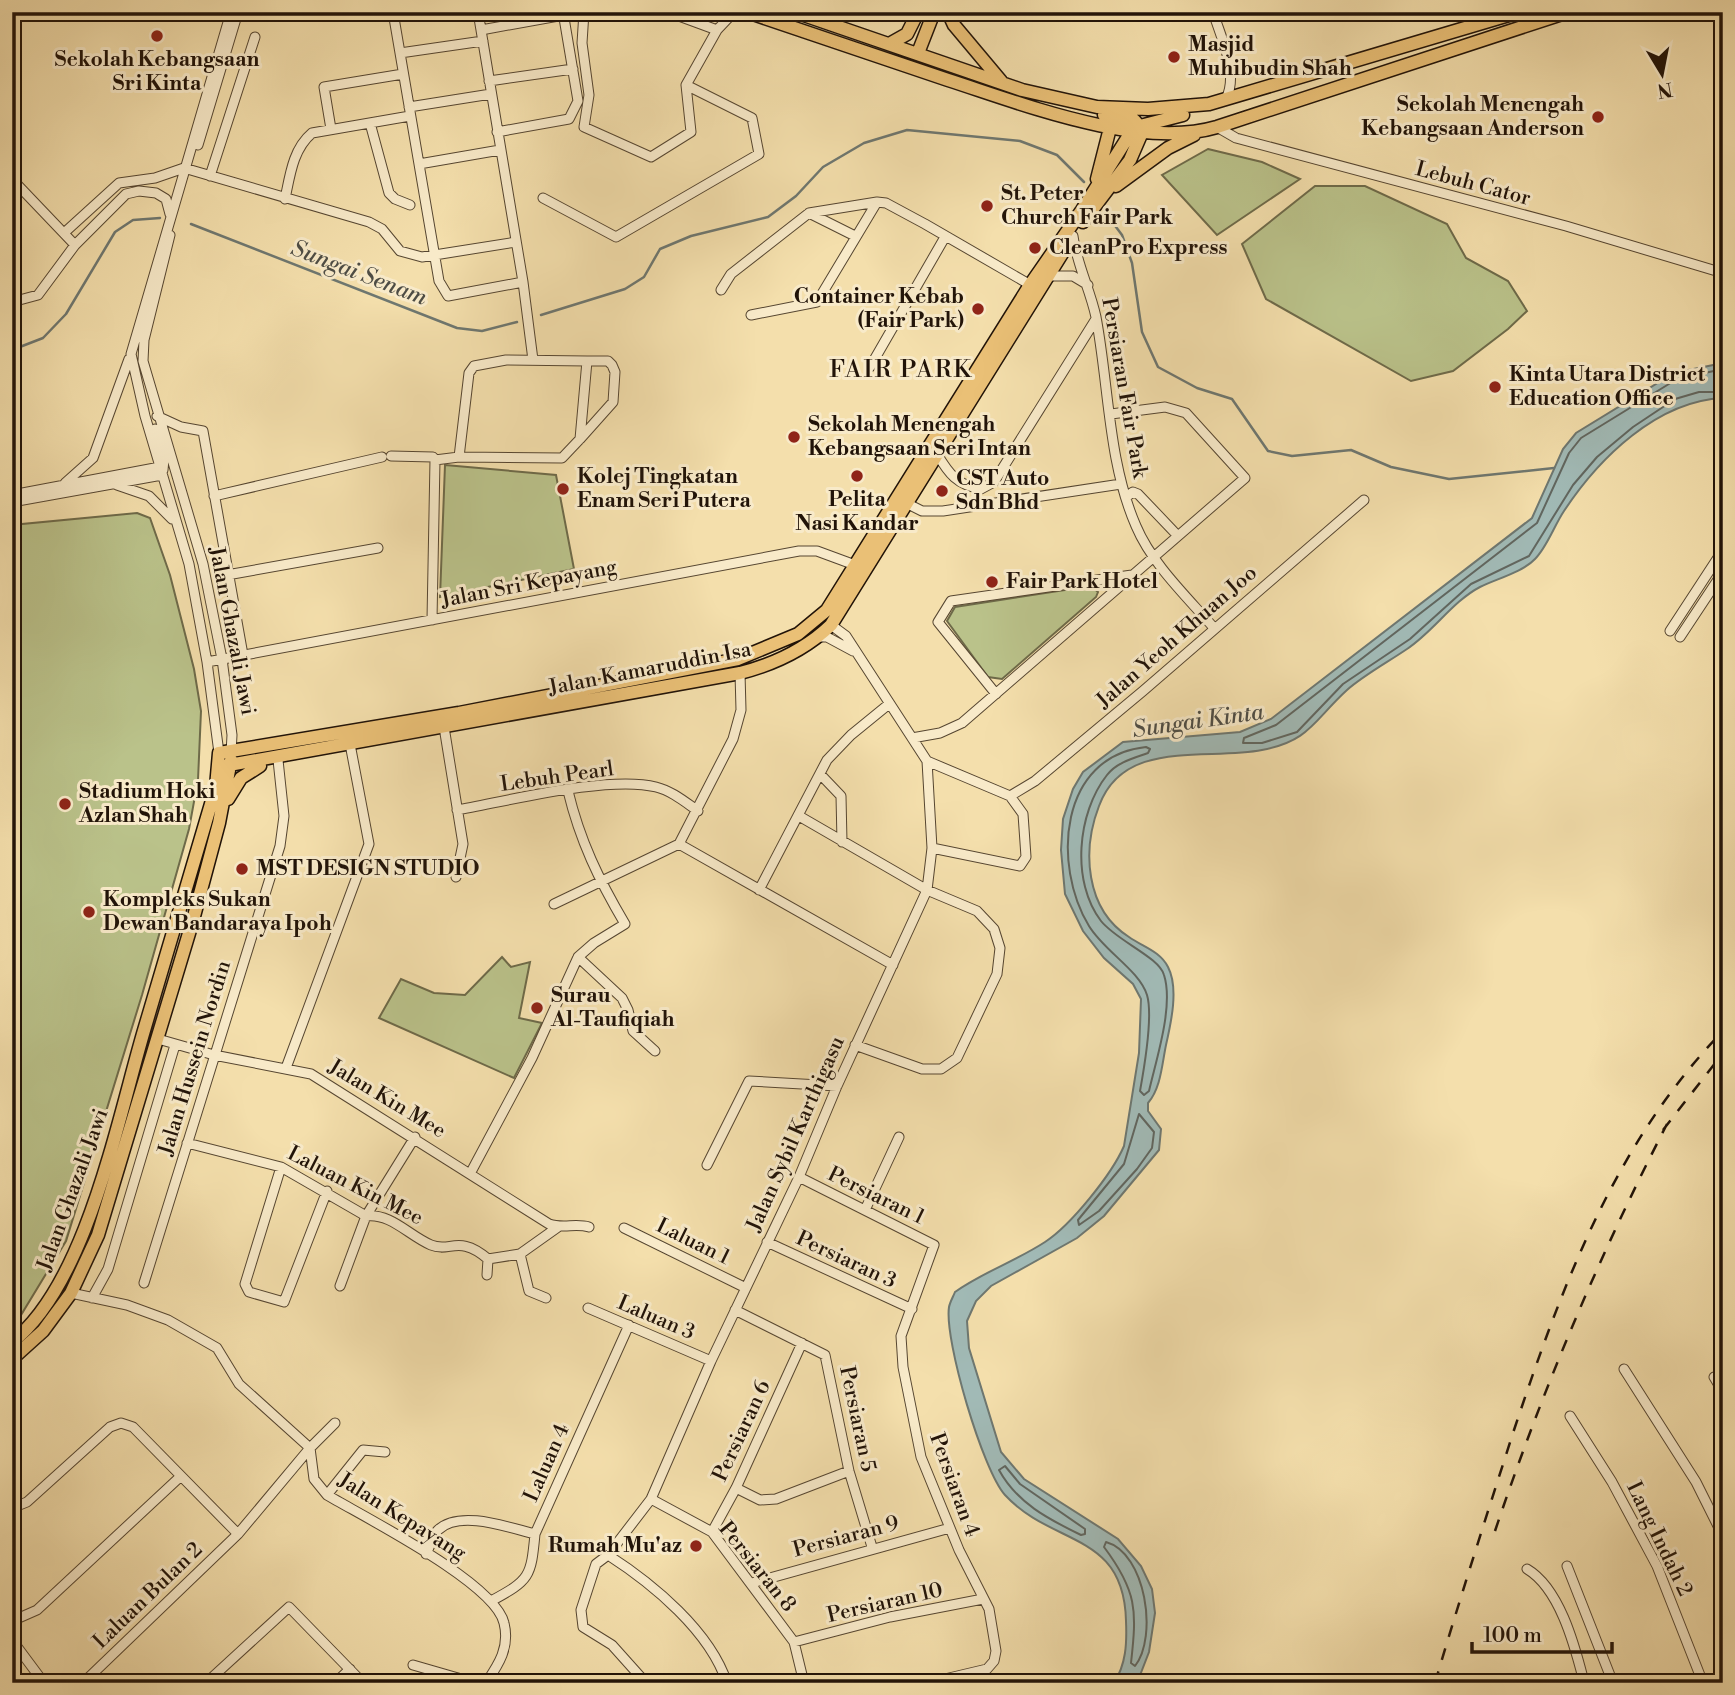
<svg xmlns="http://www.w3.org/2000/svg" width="1735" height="1695" font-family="'Libre Bodoni',serif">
	<rect width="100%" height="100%" fill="#f4dfac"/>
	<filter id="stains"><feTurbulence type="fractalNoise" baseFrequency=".00286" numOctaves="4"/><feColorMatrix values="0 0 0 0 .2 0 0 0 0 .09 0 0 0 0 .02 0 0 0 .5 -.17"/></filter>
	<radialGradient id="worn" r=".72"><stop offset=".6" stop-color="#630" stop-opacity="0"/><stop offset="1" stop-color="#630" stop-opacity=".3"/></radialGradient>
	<path fill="#bac28a" stroke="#6e6a49" stroke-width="2" d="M1208 149 1262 162 1300 179 1217 235 1162 175Z
		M1315 186H1365L1447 224 1466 258 1508 281 1527 311 1508 329 1453 371 1411 381 1266 299 1242 244Z
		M445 465 556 475 574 569 440 597Z
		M137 513 150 518 170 575 194 669 201 711 198 780 189 829 142 995 66 1241 21 1315 12 1323V525Z
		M1091 586 1098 592 1096 597 1002 679 988 677 947 621 955 607Z
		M502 957 511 967 530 962 519 1018 542 1023 514 1078 379 1018 401 979 434 993 465 995Z"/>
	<path fill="#a1bab6" stroke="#6e7770" stroke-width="2" d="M1723 363V398C1657 401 1599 458 1564 511 1554 526 1547 547 1535 559 1523 572 1496 579 1480 587 1453 601 1433 632 1407 649 1388 662 1364 675 1347 690 1314 720 1310 741 1262 750 1206 761 1124 738 1099 806 1082 850 1085 909 1129 937 1143 947 1160 951 1168 967 1179 988 1171 1023 1166 1045 1162 1064 1161 1088 1148 1103V1111L1161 1129 1159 1150 1104 1216 1077 1238 991 1286 976 1301 967 1321 969 1348 1001 1452 1024 1479 1118 1539 1141 1566 1152 1589 1155 1613 1149 1652 1137 1683H1114C1126 1664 1127 1644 1126 1621 1124 1531 1053 1547 1005 1495 983 1471 944 1340 949 1307 950 1302 953 1297 955 1292 983 1272 1016 1261 1045 1242 1071 1225 1112 1174 1124 1146L1139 1053 1141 999 1133 984 1104 958 1083 931 1065 894 1061 850 1063 819 1073 789 1083 772 1123 742 1240 732 1271 719 1532 518 1563 449 1576 433 1674 373Z"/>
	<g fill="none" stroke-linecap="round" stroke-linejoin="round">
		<path stroke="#61665f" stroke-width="2" d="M1723 369 1677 379 1581 438 1569 453 1537 523 1276 725 1244 738 1243 743H1262L1297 732 1343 684 1410 639 1471 584 1529 556 1573 485 1597 457 1633 427 1675 399 1699 392H1723
			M1146 747 1150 749 1148 753C1134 758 1117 762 1107 775 1077 813 1071 882 1101 921 1117 941 1159 957 1164 975 1174 1006 1156 1060 1149 1091L1144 1095 1140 1091C1144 1069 1153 1015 1147 995 1139 970 1104 951 1089 926 1052 865 1059 756 1146 747Z
			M1139 1114 1154 1132 1152 1148 1137 1169 1099 1211 1079 1225 1078 1220 1124 1164Z
			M1005 1466 1020 1484 1085 1529V1534L1081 1535C1048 1519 1017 1503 999 1470Z
			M1106 1542C1146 1553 1158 1637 1135 1666L1131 1663C1137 1610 1137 1591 1104 1547Z"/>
		<path stroke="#6e7770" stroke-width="2.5" d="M1110 219 1122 235 1132 263 1142 332 1158 367 1197 388 1232 399 1268 451 1292 456 1351 450 1391 467 1449 479 1554 468
			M191 224 457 328 482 331 517 322
			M541 315 625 289 644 277 660 249 691 236 768 217 796 196 823 167 864 143 907 130 1020 141 1057 155 1084 182
			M12 350 43 338 66 314 115 232 133 220 160 218"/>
		<g stroke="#564631" stroke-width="11">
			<path id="minor" d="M393 12 439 281 448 296 523 282 478 12
				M584 12 582 43 589 95 584 127 651 157 691 132 686 85 717 30 734 12
				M668 12 717 30
				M1213 12C1221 38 1239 73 1226 99
				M481 30 564 15
				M400 53 483 41
				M489 81 573 69
				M409 107 491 94
				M370 123 389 193 395 199 410 205
				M1217 127 1236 138 1566 226 1723 273
				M331 129 324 87 403 74
				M497 132 569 119 578 101 563 12
				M198 145 238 12
				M419 164 500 150
				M184 168 369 222 382 229 400 251 422 257 516 242
				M210 176 255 37
				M12 179 75 245
				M543 198 616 237 759 154 752 118 686 85
				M285 199C290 175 293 149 312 133L410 116
				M809 213 855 236
				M64 233 119 183 155 178 184 168
				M170 235 144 340 143 361 203 564 222 659 232 735 231 753
				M1073 236C1077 265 1090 289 1096 317 1109 386 1108 462 1136 526 1152 564 1187 597 1214 628
				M1047 276H1073L1088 285
				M523 282 533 360
				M721 290 731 274 809 213 877 202
				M12 302 38 295 75 245 126 194 139 191 156 193 166 199 170 214
				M751 315 817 302 877 202 886 203 925 224 1034 287
				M870 367 945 237
				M157 416 181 427 203 431 243 655
				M155 429 164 459 163 470
				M580 439 613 402 615 372 612 365 608 361H587
				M937 454C949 474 957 485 981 489L994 482 1096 319
				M391 456 433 457 435 460 432 620
				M435 460 459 457 562 458 580 439 587 361 506 360 474 366 469 373 459 457
				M65 483 93 458 129 359
				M117 485 149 496 172 519
				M12 495 160 467
				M214 496 382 457
				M1126 497 1133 492 1138 494 1178 536
				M12 502 162 475
				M906 503 922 511H943L1121 484
				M227 575 378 548
				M1670 631 1723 550
				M818 637H827L853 651
				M1680 637 1723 572
				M207 662 799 551H817L855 565
				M996 694 938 622 951 601 1132 575
				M444 727 463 844 456 877
				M912 738 940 733 962 723 1245 478 1186 413 1165 407 1111 414
				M219 753 207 662 189 564 145 416 131 354 231 12
				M927 761 1010 796 1023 814 1026 857 1020 866 932 848
				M820 774 841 796 842 842
				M1010 796 1035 781 1143 691 1364 500
				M457 810C508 801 609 775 656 787 672 791 685 802 698 811
				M799 816 927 890 977 911 994 929 1000 948 997 974 957 1058 941 1069H922L855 1045
				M679 844 893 965
				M759 890 827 760 851 735 889 704
				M554 904 679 844 733 739 741 710 740 673
				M578 957 622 998 628 1010 633 1031 655 1051
				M158 1039 214 1055 311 1074 549 1224C563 1229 575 1223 589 1227
				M286 1068 369 844 350 744
				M187 1143 281 1167 366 1216C391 1213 408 1235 431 1245 450 1253 459 1234 488 1259L487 1275
				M707 1165 749 1081 837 1086
				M281 1167 245 1284 249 1292 284 1302 327 1191
				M471 1172 532 1058 578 957 594 943 625 924C599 880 580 841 568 791
				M799 1177 934 1245 901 1336 903 1367 921 1457 959 1550 989 1609 996 1651 994 1661 987 1669 928 1683
				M865 1210 899 1137
				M624 1228 746 1288
				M767 1242 912 1309
				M520 1254 529 1291 546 1298
				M488 1259 520 1254 558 1227
				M144 1283 280 846 284 816 278 760
				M340 1286 366 1216 415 1137
				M71 1293 127 1305 168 1320 217 1348 239 1384 310 1448 314 1479 327 1495C366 1518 495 1583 504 1623 510 1647 499 1664 486 1683
				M92 1298 108 1269 175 1045
				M588 1308 711 1361
				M735 1310 825 1355 849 1471 872 1547
				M1624 1369 1696 1482 1723 1536
				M1714 1377 1723 1392
				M1570 1416 1612 1482 1657 1566 1703 1683
				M736 1488 760 1500 776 1499 849 1471
				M327 1495 363 1450 385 1452
				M651 1499 712 1532 794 1642 804 1683
				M12 1508 27 1502 110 1427 121 1423 133 1427 238 1534
				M712 1532 736 1488 802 1343
				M426 1554C430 1547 432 1536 438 1530 460 1509 510 1528 535 1534
				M608 1555C653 1584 710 1631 727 1683
				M1567 1566 1613 1683
				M1527 1569C1559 1588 1574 1643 1583 1678
				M752 1583 950 1528
				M491 1601C530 1580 531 1577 535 1534L629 1325
				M12 1621 37 1610 181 1476
				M12 1640 44 1683
				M794 1642 890 1617 983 1599
				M413 1665 458 1678 465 1683
				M83 1683 238 1534 310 1448 335 1423
				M206 1683 289 1607 363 1683
				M335 1683 350 1669
				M646 1683 612 1645 583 1627 581 1610 596 1564 608 1555 651 1499 711 1361 799 1177 837 1086 927 890 932 848 927 761 846 636 831 625
				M1540 1683 1583 1678 1584 1681"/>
		</g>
		<g stroke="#211308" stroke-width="15">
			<path id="major" d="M747 12C814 35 881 58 948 80 1023 104 1139 150 1217 127L1568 12
				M795 12 1022 90 1097 107 1148 109 1209 104 1519 12
				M948 12 954 25 1001 81
				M891 43 907 34 918 12
				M918 53 934 12
				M1104 115 1134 120 1143 130
				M1136 127 1183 115
				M1097 179 1110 128
				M1116 186 1168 148 1194 135
				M1083 222 1130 160 1143 130
				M218 767 740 673C775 664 805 650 831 625L1063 252
				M228 799 241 778 260 766
				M12 1342C87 1284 118 1117 145 1027 168 947 192 867 216 787L219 753 459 713 738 659 798 634 827 610 1030 285 1082 210 1133 129
				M12 1359 43 1331 71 1293 98 1235 193 920 219 823 231 760"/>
		</g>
		<use href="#minor" stroke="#f8eac9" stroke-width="9"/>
		<use href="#major" stroke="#eac076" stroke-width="12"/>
		<path stroke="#211308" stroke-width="2.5" stroke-dasharray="12 12" stroke-linecap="butt" d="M1663 1130 1723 1053
			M1495 1531C1542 1391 1599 1256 1667 1124
			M1435 1683C1460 1598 1487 1514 1514 1430 1562 1286 1615 1142 1723 1031"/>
	</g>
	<g fill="#8f2418" stroke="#f8eac9" stroke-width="2.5">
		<circle cx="157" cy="36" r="7"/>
		<circle cx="1174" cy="57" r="7"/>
		<circle cx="1598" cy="117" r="7"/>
		<circle cx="987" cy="206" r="7"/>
		<circle cx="1035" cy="248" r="7"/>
		<circle cx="978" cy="309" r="7"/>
		<circle cx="1495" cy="387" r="7"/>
		<circle cx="794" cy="437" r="7"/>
		<circle cx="857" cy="476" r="7"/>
		<circle cx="563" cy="489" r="7"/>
		<circle cx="942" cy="491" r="7"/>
		<circle cx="992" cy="582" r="7"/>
		<circle cx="65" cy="804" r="7"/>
		<circle cx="242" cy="869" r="7"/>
		<circle cx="89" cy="912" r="7"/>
		<circle cx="537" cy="1008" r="7"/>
		<circle cx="696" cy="1546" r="7"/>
	</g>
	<g text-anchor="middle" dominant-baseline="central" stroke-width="6" stroke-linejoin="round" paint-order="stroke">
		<g font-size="21" font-weight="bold" fill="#211308" stroke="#f8eac9" text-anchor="start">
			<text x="1188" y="45">Masjid<tspan x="1188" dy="24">Muhibudin Shah</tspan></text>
			<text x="157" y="60" text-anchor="middle">Sekolah Kebangsaan<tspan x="157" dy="24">Sri Kinta</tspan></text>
			<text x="1584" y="105" text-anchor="end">Sekolah Menengah<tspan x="1584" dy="24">Kebangsaan Anderson</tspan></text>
			<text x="1001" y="194">St. Peter<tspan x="1001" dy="24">Church Fair Park</tspan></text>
			<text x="1049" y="248">CleanPro Express</text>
			<text x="964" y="297" text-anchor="end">Container Kebab<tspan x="964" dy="24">(Fair Park)</tspan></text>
			<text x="1509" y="375">Kinta Utara District<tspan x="1509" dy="24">Education Office</tspan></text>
			<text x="808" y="425">Sekolah Menengah<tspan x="808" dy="24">Kebangsaan Seri Intan</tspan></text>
			<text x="577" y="477">Kolej Tingkatan<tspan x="577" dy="24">Enam Seri Putera</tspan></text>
			<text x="956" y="479">CST Auto<tspan x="956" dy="24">Sdn Bhd</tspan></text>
			<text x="857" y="500" text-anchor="middle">Pelita<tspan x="857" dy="24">Nasi Kandar</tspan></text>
			<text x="1006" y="582">Fair Park Hotel</text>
			<text x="79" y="792">Stadium Hoki<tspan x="79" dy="24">Azlan Shah</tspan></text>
			<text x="256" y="869">MST DESIGN STUDIO</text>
			<text x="103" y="900">Kompleks Sukan<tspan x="103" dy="24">Dewan Bandaraya Ipoh</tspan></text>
			<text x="551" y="996">Surau<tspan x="551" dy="24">Al-Taufiqiah</tspan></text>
			<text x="682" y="1546" text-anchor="end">Rumah Mu'az</text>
		</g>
		<g font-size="21" fill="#211308" stroke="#f8eac9">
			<text transform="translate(1473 184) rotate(15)">Lebuh Cator</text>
			<text transform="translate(1124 388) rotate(80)">Persiaran Fair Park</text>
			<text transform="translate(529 584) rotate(-11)">Jalan Sri Kepayang</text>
			<text transform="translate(232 631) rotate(79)">Jalan Ghazali Jawi</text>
			<text transform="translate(1177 637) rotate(-41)">Jalan Yeoh Khuan Joo</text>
			<text transform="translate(650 669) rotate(-11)">Jalan Kamaruddin Isa</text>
			<text transform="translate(557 777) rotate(-8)">Lebuh Pearl</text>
			<text transform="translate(195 1058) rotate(-73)">Jalan Hussein Nordin</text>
			<text transform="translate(387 1099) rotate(31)">Jalan Kin Mee</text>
			<text transform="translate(796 1134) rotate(-66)">Jalan Sybil Karthigasu</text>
			<text transform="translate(355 1186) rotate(27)">Laluan Kin Mee</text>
			<text transform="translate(73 1190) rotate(-70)">Jalan Ghazali Jawi</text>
			<text transform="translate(876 1196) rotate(26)">Persiaran 1</text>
			<text transform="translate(693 1242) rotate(26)">Laluan 1</text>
			<text transform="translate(846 1260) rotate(25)">Persiaran 3</text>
			<text transform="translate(656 1318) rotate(23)">Laluan 3</text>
			<text transform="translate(857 1419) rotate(78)">Persiaran 5</text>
			<text transform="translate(742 1431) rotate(-65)">Persiaran 6</text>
			<text transform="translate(547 1463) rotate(-66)">Laluan 4</text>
			<text transform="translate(954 1485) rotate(70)">Persiaran 4</text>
			<text transform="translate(402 1517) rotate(32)">Jalan Kepayang</text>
			<text transform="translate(846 1537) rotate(-15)">Persiaran 9</text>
			<text transform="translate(1659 1539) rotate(64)">Lang Indah 2</text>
			<text transform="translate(757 1567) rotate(51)">Persiaran 8</text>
			<text transform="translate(148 1596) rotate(-44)">Laluan Bulan 2</text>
			<text transform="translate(885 1603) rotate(-13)">Persiaran 10</text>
		</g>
		<g font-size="23" font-style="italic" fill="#4e4d45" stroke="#f8eac9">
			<text transform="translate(359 273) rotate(21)">Sungai Senam</text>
			<text transform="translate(1198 721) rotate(-8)">Sungai Kinta</text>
		</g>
		<g font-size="24" letter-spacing="2" fill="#211308" stroke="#f8eac9">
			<text x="901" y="370">FAIR PARK</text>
		</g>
	</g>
	<rect width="1735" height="1695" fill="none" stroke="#f4dfac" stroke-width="42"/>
	<rect x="14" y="14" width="1707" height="1667" fill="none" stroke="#211308" stroke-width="3.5"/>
	<rect x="21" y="21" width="1693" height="1653" fill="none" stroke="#211308" stroke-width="2"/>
	<g transform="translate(1662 74) rotate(170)" stroke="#f8eac9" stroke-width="5" paint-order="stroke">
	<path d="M0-5L12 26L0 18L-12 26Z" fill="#211308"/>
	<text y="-10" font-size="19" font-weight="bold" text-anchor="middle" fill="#211308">N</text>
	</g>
	<path d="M1472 1642v10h140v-10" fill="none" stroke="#211308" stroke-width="3.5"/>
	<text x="1483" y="1642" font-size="21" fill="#211308" stroke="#f8eac9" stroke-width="5" paint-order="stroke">100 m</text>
	<rect width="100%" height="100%" filter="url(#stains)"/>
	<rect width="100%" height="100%" fill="url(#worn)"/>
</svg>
